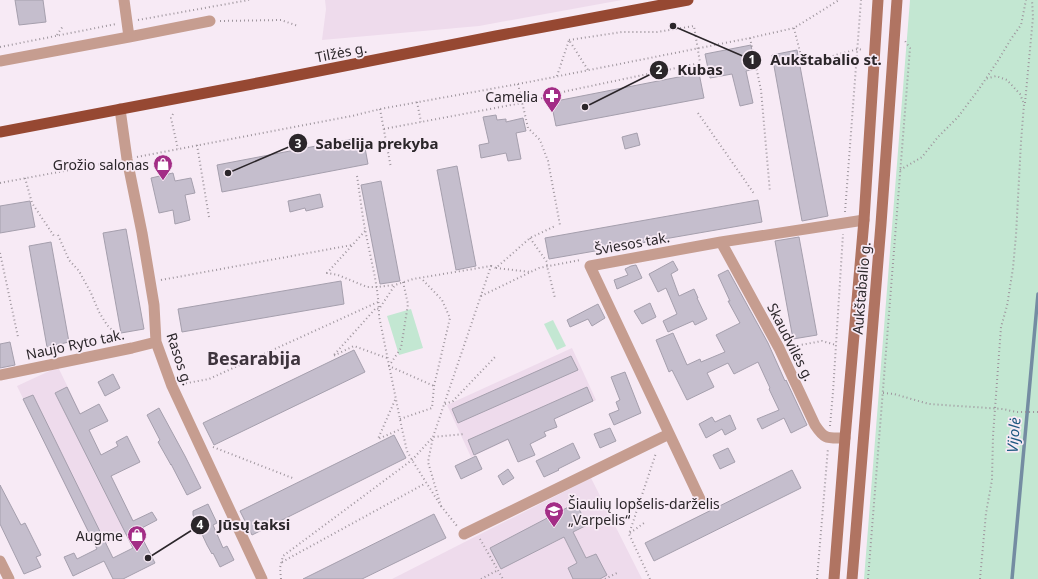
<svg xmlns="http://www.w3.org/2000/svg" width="1038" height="579" font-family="'Noto Sans',sans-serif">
	<rect width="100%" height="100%" fill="#f7eaf5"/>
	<path fill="#eedbec" d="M325 0H622L479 26 322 40 326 9Z
		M572 348 596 400 471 457 447 405Z
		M58 367 137 529 96 549 17 386Z
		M591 478 642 579H392Z"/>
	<path fill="#c3e7d2" d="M910 0H1038V579H864Z
		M411 309 423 348 399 355 387 316Z
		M553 320 566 346 557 350 544 324Z"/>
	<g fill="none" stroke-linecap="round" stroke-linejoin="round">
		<path stroke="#748ca2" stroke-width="3.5" d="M1012 579 1038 294"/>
	</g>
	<path fill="#c5becd" stroke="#a59fad" d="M15 0H43L46 22 19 25Z
		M751 45 755 69 746 71 753 103 740 106 732 74 710 78 705 54Z
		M797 50 828 216 802 221 772 55Z
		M699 73 704 98 556 126 551 102Z
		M496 115 497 120 506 119V122L523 118 526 131 516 133 521 159 508 161 506 153 481 158 479 145 489 143 483 117Z
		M637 133 640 145 625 149 622 137Z
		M363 137 368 164 222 192 217 165Z
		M457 166 476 266 456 270 437 170Z
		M173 173 175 181 191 178 195 193 185 195 190 220 175 224 173 210 159 213 151 178Z
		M381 181 400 281 380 284 361 185Z
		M320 194 323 207 306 211 305 208 290 212 288 201Z
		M758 200 762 222 549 259 545 238Z
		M30 201 35 227 0 233V206Z
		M126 229 144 329 121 333 103 233Z
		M799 237 817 335 793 339 775 241Z
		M51 242 69 342 47 347 29 246Z
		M673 261 678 270 671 274 679 296 694 289 698 298H697L707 319 695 325 693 321 668 332 663 321 677 314 666 288 658 292 649 274Z
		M636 265 642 278 617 289 614 280 628 275 625 269 631 266Z
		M728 270 768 343 785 381 786 380 807 425 791 433 784 418 762 429 757 419 779 410 769 389 770 388 758 362 734 374 728 363 707 373 714 387 687 400 672 370 669 372 656 340 673 333 687 365 700 359 701 362 725 352 716 335 740 323 728 301H730L718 275Z
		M341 281 344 304 182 332 178 309Z
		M650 303 656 317 642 324 634 311Z
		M598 304 605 318 592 326 588 319 570 327 567 320Z
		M10 342 15 365 0 368V344Z
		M354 350 365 372 214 445 203 423Z
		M571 356 578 370 458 423 452 409Z
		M625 372 641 413 614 425 609 414 619 410 616 402 620 400 611 377Z
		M113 374 120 388 105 396 98 382Z
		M67 387 80 414 99 404 108 421 89 430 101 455 118 446 116 442 127 436 140 462 111 476 133 521 152 512 157 520 138 530 155 563 123 579H113L104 561 73 576 64 557 74 553 77 559 97 549 23 399 33 395 113 558 133 548 55 393Z
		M587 387 593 401 554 419 557 427 544 432 546 436 530 444 535 455 518 462 508 439 474 455 468 440Z
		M159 408 185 456 201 488 187 495 171 464V465L158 442 160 440 147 415Z
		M730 415 736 429 725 435 722 429 706 438 699 424 712 417 715 422Z
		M610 428 616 441 600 448 594 434Z
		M394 435 406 458 252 535 240 511Z
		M573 443 580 458 558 469 559 470 544 477 536 461Z
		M728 448 735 462 720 469 713 455Z
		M476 456 482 469 461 479 455 466Z
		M508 469 514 478 503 485 498 476Z
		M792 470 801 488 654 561 645 543Z
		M0 485 21 525 25 523 41 555 36 557 41 567 24 574 0 524Z
		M576 503 587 525 573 532 586 558 596 554 607 575 600 579H573L568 568 577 563 564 537 501 569 490 548Z
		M208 504 217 523 213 525 223 548 227 546 234 560 220 567 213 553 212 554 207 545 193 515V511Z
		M434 514 446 538 362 579H303Z"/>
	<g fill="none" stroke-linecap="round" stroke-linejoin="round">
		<path stroke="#9e959d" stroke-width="2" stroke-dasharray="1 3" stroke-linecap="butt" d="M138 20 249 0
			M220 21 281 20 298 26
			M794 28 803 64 858 49 863 50
			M57 35 63 26
			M750 38 761 90 770 192
			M569 40 622 32H657L694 26 702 75
			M0 47 116 24
			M557 76 569 40 588 70
			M518 84 528 128 540 140 548 161 560 225
			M417 102 421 122
			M1025 103 1033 17 1032 0
			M380 109 391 168
			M698 113 755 195
			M173 114 171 118 178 149
			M384 129 532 101 567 91 700 63
			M197 145 209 217
			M137 157 352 116 380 109 529 82 750 38 794 28 839 0
			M900 170 922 157 938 137 958 117 979 89 999 59 1011 39 1021 25 1026 0
			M357 176C360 195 362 215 366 234 371 261 379 288 379 316L402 429 407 451 412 460 441 506 428 462 433 437 491 266 413 279 395 285 379 309 376 308 333 356 354 346 387 358
			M25 178 32 203 54 236
			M0 183 117 161
			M845 212 861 0
			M365 231 327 273 338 275 367 287H377L394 285
			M58 235 69 260 79 271 91 293 99 312 107 325 121 339
			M530 238 547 262V266L555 298
			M0 253 18 337
			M491 266 496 268 530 238 555 226
			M496 268 531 272
			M161 280 352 245
			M403 282 408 304 401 348 389 366 434 386
			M481 296 539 268 580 260
			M790 347 822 341 836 345
			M182 384 209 379 378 302
			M883 393 894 394 929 404 1003 409 1016 412H1038
			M395 400 378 439 401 429
			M445 404 453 401 496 356
			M400 419 432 408 434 386 450 318 442 300 421 278
			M830 426 833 392 843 234
			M213 447 295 479
			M441 506 457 526
			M630 533 644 523
			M480 539 503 579
			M282 562 426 483
			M281 579 280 568 283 556 412 460 433 437 465 434
			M481 579 498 570
			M605 579 619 572
			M650 579 629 534 656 453
			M817 579 828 448
			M868 579 910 48 905 41
			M980 579 986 513 992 480 993 436 1001 327 1007 306 1013 268 1016 235 1021 142 1024 104 1020 94 1007 80 996 76 985 79"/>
		<path stroke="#c69d90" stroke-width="11" d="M124 0 129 37
			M0 61 129 37 210 21
			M120 109 127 159 142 233 154 305 156 342 172 386 262 579
			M721 242 779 348 815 425C825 440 827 438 845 438
			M0 375 132 348 156 342
			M700 499 590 266 721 242 864 220
			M464 534 669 434
			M0 561 9 579"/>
		<path stroke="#b07462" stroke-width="11" d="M834 579 845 438 864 220 878 0
			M852 579 881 224 897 0"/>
		<path stroke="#964832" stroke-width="11" d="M0 132 263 82 496 36 688 0"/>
	</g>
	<defs>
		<g id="pharmacy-pin" transform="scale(1)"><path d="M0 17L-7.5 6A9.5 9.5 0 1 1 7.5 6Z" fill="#a32d86" stroke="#f7eaf5"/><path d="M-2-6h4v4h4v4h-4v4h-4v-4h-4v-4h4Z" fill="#fff"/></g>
		<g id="shop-pin" transform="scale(1)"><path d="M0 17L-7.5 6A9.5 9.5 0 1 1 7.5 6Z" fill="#a32d86" stroke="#f7eaf5"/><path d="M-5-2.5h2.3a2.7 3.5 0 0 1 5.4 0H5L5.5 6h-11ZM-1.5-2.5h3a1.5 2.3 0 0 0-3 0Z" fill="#fff"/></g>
		<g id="school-pin" transform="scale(1)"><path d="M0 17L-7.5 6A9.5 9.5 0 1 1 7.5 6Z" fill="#a32d86" stroke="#f7eaf5"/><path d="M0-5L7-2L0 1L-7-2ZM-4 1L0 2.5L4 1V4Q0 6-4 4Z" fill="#fff"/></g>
	</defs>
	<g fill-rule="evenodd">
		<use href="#pharmacy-pin" x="552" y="96"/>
		<use href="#shop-pin" x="163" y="164"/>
		<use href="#school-pin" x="554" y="511"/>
		<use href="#shop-pin" x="137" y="535"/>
	</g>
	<g text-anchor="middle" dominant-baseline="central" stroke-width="3.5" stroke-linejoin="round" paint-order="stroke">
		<g font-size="14" fill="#2b262a" stroke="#f7eaf5">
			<text transform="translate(341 52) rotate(-11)">Tilžės g.</text>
			<text transform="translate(632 243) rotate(-10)">Šviesos tak.</text>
			<text transform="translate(861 288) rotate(-85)">Aukštabalio g.</text>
			<text transform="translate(791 342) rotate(63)">Skaudvilės g.</text>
			<text transform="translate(75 344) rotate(-12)">Naujo Ryto tak.</text>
			<text transform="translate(180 359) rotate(72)">Rasos g.</text>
		</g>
		<g font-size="14" fill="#2b262a" stroke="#f7eaf5" text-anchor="end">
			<text x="538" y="96">Camelia</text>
			<text x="149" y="164">Grožio salonas</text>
			<text x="568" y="503" text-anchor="start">Šiaulių lopšelis-darželis<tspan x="568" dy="16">„Varpelis“</tspan></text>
			<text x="123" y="535">Augme</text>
		</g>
		<g font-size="15" font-style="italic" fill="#1e5880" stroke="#f7eaf5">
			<text transform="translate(1013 435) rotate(-85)">Vijolė</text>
		</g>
		<g font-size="18" font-weight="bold" fill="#3e343d" stroke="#f7eaf5">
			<text x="254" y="358">Besarabija</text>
		</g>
	</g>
	<path fill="none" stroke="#2b262a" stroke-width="1.5" d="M673 26L752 60M585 107L659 70M228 173L298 143M148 558L200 525"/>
	<g fill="#2b262a" stroke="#f7eaf5" stroke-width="1.5">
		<circle cx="673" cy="26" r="4"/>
		<circle cx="585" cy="107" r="4"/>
		<circle cx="228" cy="173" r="4"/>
		<circle cx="148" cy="558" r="4"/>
		<circle cx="752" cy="60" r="10"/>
		<circle cx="659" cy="70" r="10"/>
		<circle cx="298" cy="143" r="10"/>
		<circle cx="200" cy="525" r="10"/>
	</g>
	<g font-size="12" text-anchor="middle" font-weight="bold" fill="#fff">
		<text x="752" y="64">1</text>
		<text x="659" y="74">2</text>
		<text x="298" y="148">3</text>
		<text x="200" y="529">4</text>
	</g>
	<g font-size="15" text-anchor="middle" font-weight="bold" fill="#2b262a" stroke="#f7eaf5" stroke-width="3.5" stroke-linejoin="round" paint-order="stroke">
		<text x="826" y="65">Aukštabalio st.</text>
		<text x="700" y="75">Kubas</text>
		<text x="377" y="149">Sabelija prekyba</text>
		<text x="254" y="530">Jūsų taksi</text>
	</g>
</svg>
